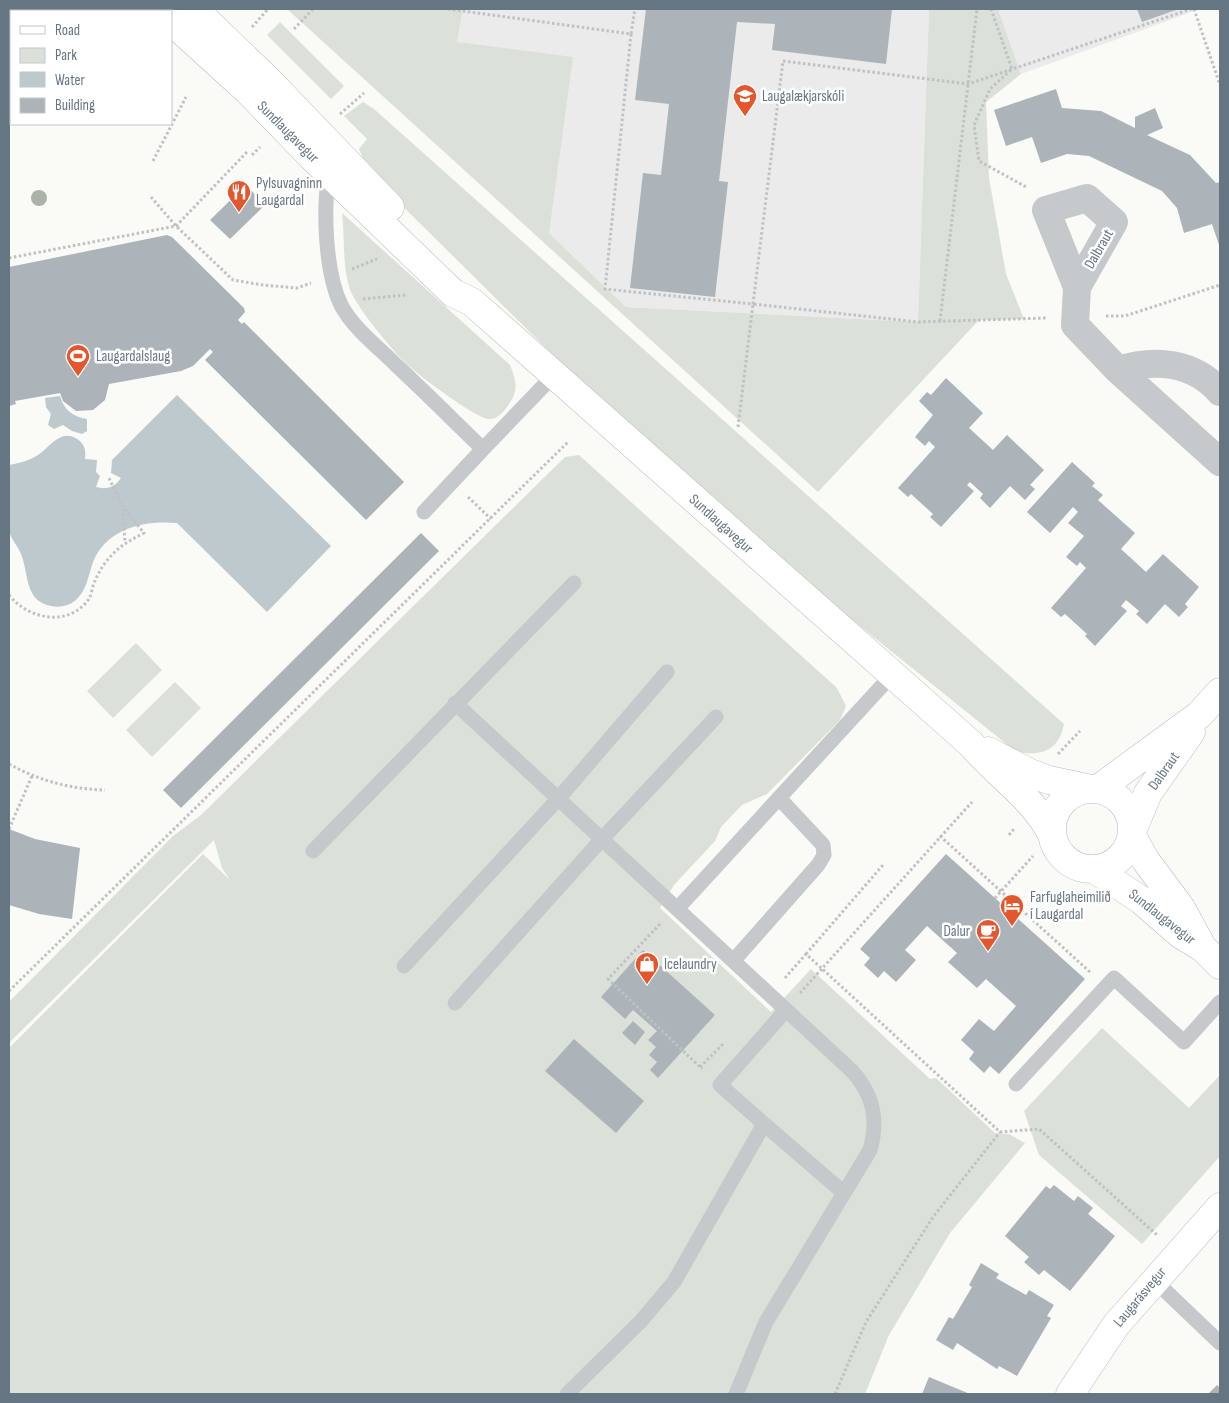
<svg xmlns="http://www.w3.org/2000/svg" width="1229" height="1403" font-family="'Sofia Sans Condensed',sans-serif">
	<rect width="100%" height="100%" fill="#fafaf7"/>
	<path fill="#eaebea" d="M463 9H929L918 322 626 307 549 233 457 42Z
		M998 9H1200L1021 74Z"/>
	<path fill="#dbe1d8" d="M287 9H463L457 42 573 57 549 233 626 307 918 322 929 9H998L1021 74 986 102 989 178 1006 274 1024 319 979 320 818 492Z
		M280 22 344 86 331 99 267 35Z
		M363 102 374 109 1064 724C1059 752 1039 757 1015 751L824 597 554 356 369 173 359 149 367 139 344 116Z
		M342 213 510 365C516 380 519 390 509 404 504 411 499 419 489 419 477 419 421 377 410 367 395 354 358 309 351 292 342 270 345 237 342 213Z
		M579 455 837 688 846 706 840 720 767 794 742 805 721 827 715 841 674 885 660 908 771 1012 811 969 930 1079 936 1078 995 1133 1009 1134 1025 1143 950 1233 889 1335 865 1394H9V1048L203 854 230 880 222 868 214 840 9 1043V1002L173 836 201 815 565 457Z
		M136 643 162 670 113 718 87 691Z
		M175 682 201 708 152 757 126 730Z
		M1102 1028 1189 1108 1220 1075V1156L1142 1244 1039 1155 1024 1111Z"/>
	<path fill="#bdc9cd" d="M177 395 331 546 267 612 177 523C144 520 107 528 93 562 88 576 87 590 76 600 69 606 60 608 51 606 24 601 29 573 21 554 18 546 10 538 9 530 6 509 9 486 9 465 19 463 29 461 38 455 50 447 61 428 77 439 85 444 86 451 85 459L97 460 96 472 100 476 96 487C107 490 115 487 121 478L111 473 112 460Z
		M60 396C64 410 73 417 87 419V431L82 434 72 431 63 425 54 429 48 425 51 414 46 407 45 398Z"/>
	<path fill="#acb4ba" d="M646 9H892L886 64 772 50 775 24 737 22 719 181 728 182 715 297 630 288 643 173 661 175 669 104 635 100Z
		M1137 9H1176V10L1142 22Z
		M1056 89 1062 108 1101 111 1135 128V117L1155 108 1163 128 1147 135 1190 155 1216 183 1220 182V248L1212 224 1184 233 1177 208 1162 191 1089 156 1067 154 1041 163 1032 137 1006 146 994 110Z
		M246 185 265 205 230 239 210 220Z
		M167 235 172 237 244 308 245 312 238 320 242 324 244 322 404 482 366 520 205 360 213 352 210 349 193 366 181 371 109 384 105 400 93 410 76 411 63 401 60 393 15 401 16 404 9 406V267Z
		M946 378 983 413 969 428 993 450 1007 435 1044 470 1030 485 1035 489 1025 500 1010 486 990 508 980 498 983 494 970 482 967 485 974 491 941 527 930 517 933 514 911 494 908 497 898 488 935 447 929 441 925 446 915 437 933 415 919 401 927 392 931 395Z
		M1072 462 1095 483 1092 486 1103 495 1098 500 1135 533 1121 549 1146 572 1163 554 1199 587 1185 604 1188 607 1179 617 1165 604 1147 624 1136 614 1139 611 1126 600 1121 606 1127 611 1095 646 1085 636 1087 634 1065 614 1061 617 1051 608 1086 568 1080 562 1077 566 1066 557 1084 536 1068 523 1078 512 1073 507 1050 533 1027 512Z
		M421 533 439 551 181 808 163 790Z
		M9 829 35 839 80 848 72 919 39 914 9 905Z
		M946 854 1085 979 999 1074 990 1066 984 1073 969 1059 974 1052 961 1040 979 1019 994 1031 1016 1006 986 979 977 988 948 962 957 953 927 926 905 950 916 960 896 982 884 971 878 978 864 965 870 958 860 949Z
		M643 950 715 1015 658 1078 650 1070 657 1062 649 1055 656 1047 648 1040 657 1031 633 1010 625 1019 601 997Z
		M633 1021 645 1032 635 1045 622 1033Z
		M574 1039 644 1101 616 1133 545 1071Z
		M1054 1185 1074 1201 1078 1196 1093 1208 1088 1214 1115 1236 1070 1291 1044 1270 1039 1275 1024 1262 1029 1257 1005 1236 1046 1186 1050 1189Z
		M981 1263 999 1274 996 1278 1026 1295 1029 1290 1054 1305 1047 1316 1051 1318 1017 1376 999 1366 997 1369 957 1343 953 1350 936 1340 949 1317 953 1319 972 1287 969 1285Z
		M929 1377 970 1394H922Z
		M1217 1385 1220 1388V1394H1208Z"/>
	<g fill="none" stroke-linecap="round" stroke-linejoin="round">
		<g stroke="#b7bdc1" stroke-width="29">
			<path id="secondary" d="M194 9 268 80 390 207
				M171 21 248 91 312 157 453 293 472 302 971 744C997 775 1035 799 1052 835
				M988 751 1030 773 1049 780 1091 789
				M1052 829a40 40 0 1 1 80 0a40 40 0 1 1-80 0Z
				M1098 789 1199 715 1220 692
				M1133 829 1148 793 1191 732
				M1132 836 1146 861 1181 908 1201 945
				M1094 869 1141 900 1180 934 1203 948 1220 965
				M1070 1394 1116 1325 1220 1207"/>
		</g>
		<path stroke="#bfc1c4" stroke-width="3" stroke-dasharray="2.5 2.5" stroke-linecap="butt" d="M448 9 631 34 635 9
			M991 9 1012 69 990 89 974 125 979 161 1028 188
			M1194 9 1220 85
			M252 27 268 9
			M294 29 313 9
			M631 34 605 289 753 304 783 61 968 84 1191 9
			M340 114 364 93
			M252 155 260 147
			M153 161 186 97
			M151 197 176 226 233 280 263 285 297 288 311 283
			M9 258 176 226 247 152
			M352 269 377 259
			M363 299 406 295
			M1106 316H1125L1220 285
			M940 321 977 9
			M738 427 753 304 918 322 1047 318
			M468 497 491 519
			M123 508 125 543
			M9 595C28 619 68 628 89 599 92 594 92 586 95 581 99 571 105 562 112 555 121 545 132 539 144 533L123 507 108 476
			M1058 754 1080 731
			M9 764C40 781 70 789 105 790
			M9 829 32 776
			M1009 835 1014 829
			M940 836 1090 972
			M995 898 1033 856
			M660 924 608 979 702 1069
			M806 954 883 865
			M785 978 806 954 1000 1132 1039 1129 1157 1235
			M9 991 569 441
			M800 993 972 802
			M700 1067 724 1043
			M835 1394 866 1322 933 1217 1000 1132"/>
		<path stroke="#c5c9cc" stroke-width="15" d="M329 173C323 209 325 272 341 305 353 328 377 346 395 364 425 392 454 421 483 449L554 375
			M424 512 483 449
			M455 703 852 1071C873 1094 879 1119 870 1150L766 1322 736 1394
			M313 851 574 583
			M677 909 891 676
			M734 960 818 865 824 855 823 845 779 798
			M404 966 558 799 667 672
			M455 1003 602 839 716 717
			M1016 1084 1114 978 1184 1042 1220 1002
			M764 1124 844 1193
			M1154 1280 1220 1343
			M567 1394 641 1321 674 1282 764 1124 720 1085 786 1010"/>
		<path stroke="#c5c9cc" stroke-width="28" d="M1077 287 1114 222 1087 198 1046 210 1077 287 1075 325 1118 370 1220 462
			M1118 370C1155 358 1194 362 1220 392"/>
		<use href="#secondary" stroke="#fff" stroke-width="28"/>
	</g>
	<circle fill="#a9b4a6" cx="39" cy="198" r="8"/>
	<defs>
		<g id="school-pin" transform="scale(1.25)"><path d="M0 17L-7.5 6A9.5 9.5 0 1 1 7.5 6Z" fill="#e4572d" stroke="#fff"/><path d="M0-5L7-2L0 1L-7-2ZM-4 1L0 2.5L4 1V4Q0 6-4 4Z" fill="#fff"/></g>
		<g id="restaurant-pin" transform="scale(1.25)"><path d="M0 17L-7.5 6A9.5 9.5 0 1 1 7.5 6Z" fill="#e4572d" stroke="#fff"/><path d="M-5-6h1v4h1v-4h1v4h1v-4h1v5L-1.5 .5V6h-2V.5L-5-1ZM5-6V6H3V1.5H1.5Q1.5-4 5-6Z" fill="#fff"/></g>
		<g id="stadium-pin" transform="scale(1.25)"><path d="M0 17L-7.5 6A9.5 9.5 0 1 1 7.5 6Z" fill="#e4572d" stroke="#fff"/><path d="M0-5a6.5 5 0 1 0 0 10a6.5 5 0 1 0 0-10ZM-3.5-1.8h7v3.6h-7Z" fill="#fff"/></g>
		<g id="hotel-pin" transform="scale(1.25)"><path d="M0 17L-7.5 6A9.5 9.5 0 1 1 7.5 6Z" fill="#e4572d" stroke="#fff"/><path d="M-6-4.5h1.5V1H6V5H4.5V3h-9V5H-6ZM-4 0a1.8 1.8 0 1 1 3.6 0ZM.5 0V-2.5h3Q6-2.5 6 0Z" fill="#fff"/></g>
		<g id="cafe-pin" transform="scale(1.25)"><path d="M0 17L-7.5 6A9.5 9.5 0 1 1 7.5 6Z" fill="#e4572d" stroke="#fff"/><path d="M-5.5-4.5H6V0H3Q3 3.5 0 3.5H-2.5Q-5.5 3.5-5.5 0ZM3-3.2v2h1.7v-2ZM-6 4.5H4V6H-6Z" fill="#fff"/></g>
		<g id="shop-pin" transform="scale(1.25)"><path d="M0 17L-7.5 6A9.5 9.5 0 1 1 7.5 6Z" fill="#e4572d" stroke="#fff"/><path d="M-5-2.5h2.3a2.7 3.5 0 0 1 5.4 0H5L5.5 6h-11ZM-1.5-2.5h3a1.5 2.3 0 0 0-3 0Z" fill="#fff"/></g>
	</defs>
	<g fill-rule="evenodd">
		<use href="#school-pin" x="745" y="96"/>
		<use href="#restaurant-pin" x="239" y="192"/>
		<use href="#stadium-pin" x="78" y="356"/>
		<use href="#hotel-pin" x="1012" y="906"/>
		<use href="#cafe-pin" x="988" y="931"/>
		<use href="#shop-pin" x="647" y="964"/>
	</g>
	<g text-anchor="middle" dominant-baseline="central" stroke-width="5" stroke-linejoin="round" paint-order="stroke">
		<g font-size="15" fill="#657582" stroke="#fff" text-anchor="start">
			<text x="762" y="96">Laugalækjarskóli</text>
			<text x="256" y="183">Pylsuvagninn<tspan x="256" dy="17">Laugardal</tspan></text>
			<text x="96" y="356">Laugardalslaug</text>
			<text x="1030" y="897">Farfuglaheimilið<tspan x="1030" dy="17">í Laugardal</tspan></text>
			<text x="970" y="931" text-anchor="end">Dalur</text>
			<text x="664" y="964">Icelaundry</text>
		</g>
		<g font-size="15" fill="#657582" stroke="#fff">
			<text transform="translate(288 132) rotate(45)">Sundlaugavegur</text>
			<text transform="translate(1099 249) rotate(-60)">Dalbraut</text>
			<text transform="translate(721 524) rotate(42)">Sundlaugavegur</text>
			<text transform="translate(1164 771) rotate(-55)">Dalbraut</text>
			<text transform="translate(1162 917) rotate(38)">Sundlaugavegur</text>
			<text transform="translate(1140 1297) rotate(-50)">Laugarásvegur</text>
		</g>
	</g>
	<rect width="1229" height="1403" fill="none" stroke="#657582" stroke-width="20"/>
	<rect x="10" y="10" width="162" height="115" fill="#ffffff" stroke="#c1c8cd"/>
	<rect x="20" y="26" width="25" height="8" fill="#ffffff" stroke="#c1c8cd"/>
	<text x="55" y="35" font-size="15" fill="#657582">Road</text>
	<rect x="20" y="48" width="25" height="15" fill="#dbe1d8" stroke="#c1c8cd"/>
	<text x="55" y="60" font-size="15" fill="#657582">Park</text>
	<rect x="20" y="72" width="25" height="15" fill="#bdc9cd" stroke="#c1c8cd"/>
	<text x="55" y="85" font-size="15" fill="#657582">Water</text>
	<rect x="20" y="98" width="25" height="15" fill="#acb4ba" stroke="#c1c8cd"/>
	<text x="55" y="110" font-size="15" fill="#657582">Building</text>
</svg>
